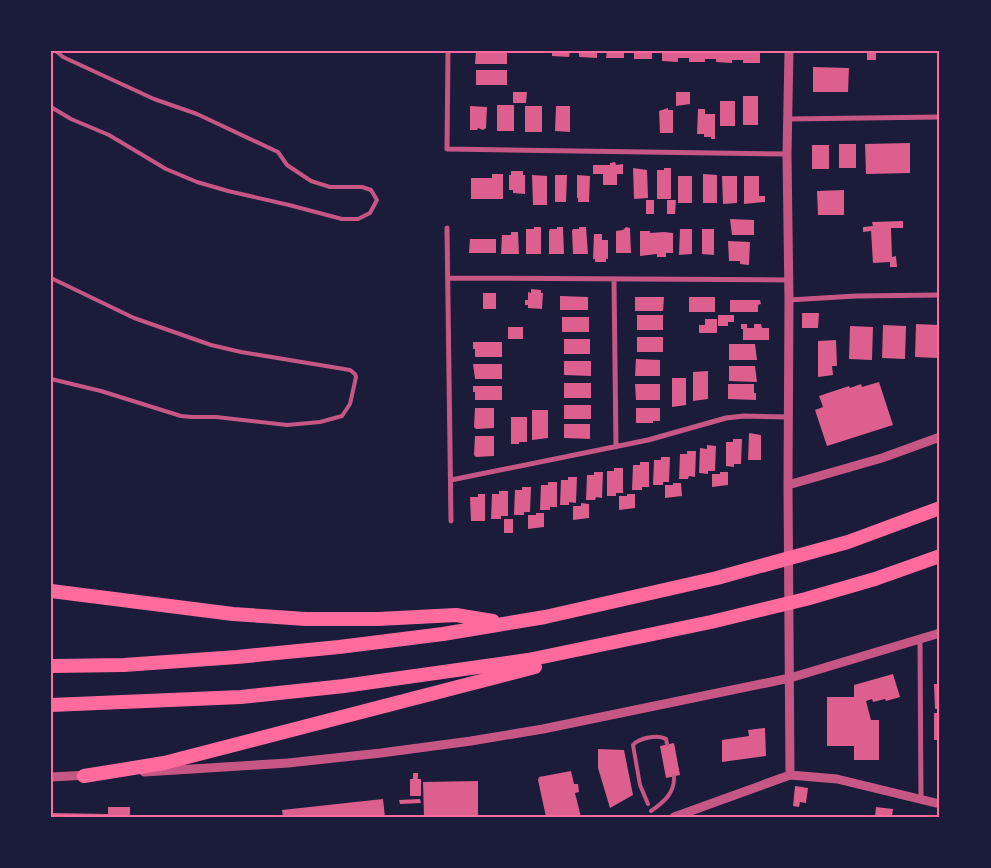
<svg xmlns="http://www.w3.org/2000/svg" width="991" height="868" font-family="Manrope,sans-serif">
	<rect width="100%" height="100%" fill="#1b1b3a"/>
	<path fill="#dd5f8e" d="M476 51H507V64H475Z
		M552 51H570L569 57 552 56Z
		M579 51H597V58L579 57Z
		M607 51H624V58H606Z
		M634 51H652V59H634Z
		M662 51H760V63H743V60H732V63L716 62V59H705V62H689V58H678V62L662 61Z
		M867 51H876V60H867Z
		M813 67 849 68 848 92H813Z
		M476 70H507V85H476Z
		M513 92H527L526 103H513Z
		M676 92H690V104L676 106Z
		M743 96H758V125H743Z
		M720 101H735V126H720Z
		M497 105H514V131H497Z
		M470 106 487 107 486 128 483 130 478 128 477 130H470Z
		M525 106H542V132H525Z
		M556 106H570V132L555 131Z
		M668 108V110H673V133H660L659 111Z
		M698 109H705V114H715V139H711V137H704V134H697Z
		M910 143V173L866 174 865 144Z
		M839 144H856V168H839Z
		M812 145H829V169H812Z
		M615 162 616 165 623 164V174H617V185H603V174H593V165H610V163Z
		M633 168 647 170 648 198 634 199Z
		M664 168H671V199H657V170H664Z
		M511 171H523V175H525V194L513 193V190H509V175H511Z
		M492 174H503V199H471V178H492Z
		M703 174 717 175V203H703Z
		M532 175 547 176V205H533Z
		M555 175H567L566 202H555Z
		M577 175 590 176 589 202H578V198H577Z
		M678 176H692V203H678Z
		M722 176H737V203L723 204Z
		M744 176H759V196H765V202L744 204Z
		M844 190V215H818L817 191Z
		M646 200H654V214H646Z
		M667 200H676L675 214H667Z
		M730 219 754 220V235H732Z
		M903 221V228H891L892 257 896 256 897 267H890V262L873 263 871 231 863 232V227L873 226 872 222Z
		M534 227H541V254H526V229H534Z
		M557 227H563L564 254H549V231L550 229H557Z
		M579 227H586L588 254H573L572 231 573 229H579Z
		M626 227 630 228 631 253H616V231L623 230Z
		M680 229H692V254L679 255Z
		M702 229H714V255L702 254Z
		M640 231H650V233L664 232 673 233V253H666V257H657V254L640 256Z
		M511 232H518L519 254H501L502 235H511Z
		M594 234H602V240H608V259H606V262H595V259H593Z
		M470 239H496V253H469Z
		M728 241 750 242 749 265 740 264V261H729Z
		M531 289 541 290V293H543L542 309 528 308V305H525V300H528V292L531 293Z
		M483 293H496V309H483Z
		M560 296 588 297V310H560Z
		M635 297H664L663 311H635Z
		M689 297H715V312H689Z
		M730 300H760L761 304 758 305V312H730Z
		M802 313H819L818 328H802Z
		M637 315H663V330H637Z
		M718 315H734V322H728V326H718Z
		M562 317H589V332H562Z
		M705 319H717V333H699V325H705Z
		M741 324H747V328H754V324H761L762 328H769V340H743V329H741Z
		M916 324 938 325V358L915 357Z
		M883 325 906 326 905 359 882 358Z
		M850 326 873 327 872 360 849 359Z
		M508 327H523V339H508Z
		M637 337H663V352H637Z
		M564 339H590V354H564Z
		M836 340 837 366H832L833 375 818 377V341Z
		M473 342H502V357H475V349H473Z
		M729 344H755L757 360H729Z
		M636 359 660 360V376H635Z
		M564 361H591V376L564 375Z
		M473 364H502V379H475Z
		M729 366H755L757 382 729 381Z
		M708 371V399L693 401V372Z
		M672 378H686V405L672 407Z
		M879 382 893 425 827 446 815 410 823 407 819 396 849 386 850 388 861 384 862 387Z
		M564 383H591V398H564Z
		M635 384H660V400H636Z
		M728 384H754V393H756V400L728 399Z
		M473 386H502V400H475V392H473Z
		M564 405H591V419H564Z
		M475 408H494V428L476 429 474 427Z
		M636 408H660V421H653V423H636Z
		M532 410H548V438L532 440Z
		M511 417H527V442H519V444H511Z
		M564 424H590V439L564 438Z
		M749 433 761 435V460H748Z
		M475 436H494V456L476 457 474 455Z
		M733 439H742L741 464H734V467L726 466V442H733Z
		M707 445 716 446 715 471H708V474L699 473 700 448 707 449Z
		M687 451H696L695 477 689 476 688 479H679L680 454H687Z
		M661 457H670L669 482H663V485H653L654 460H661Z
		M640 462H649V487H642V490H632L633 465H640Z
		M614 468H623V493H616V496H607V471H614Z
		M594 472H603L602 498 596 497 595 500H586L587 475H594Z
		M720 472H728V485L712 487V474H720Z
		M568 477H577L576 503 569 502V505H560L561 480H568Z
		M548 482H557V507H550V510H540L541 485H548Z
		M673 483H681L682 496 665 498V485H673Z
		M522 487H531L530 512H524V515H514L515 490H522Z
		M499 491H508V516H501V519H491L492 494H499Z
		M478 494H485V521H471L470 497H478Z
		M627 494H635V508L619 510V496H627Z
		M581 503 589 504V518L573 520V506H581Z
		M536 513H544V527L528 529V515H536Z
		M504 519H513V533H504Z
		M893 674 900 697 886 701 885 699 873 702 872 699 866 701 871 720H879V760H854V746H827V697H854V685Z
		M934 684H940V709H935Z
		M934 713H940V740H934Z
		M765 728 766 756 722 762V740L749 736 748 730Z
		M674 743 680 775 666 778 660 746Z
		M598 749 624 750 633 795 610 808 598 768Z
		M571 771 574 784H578L579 792 575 793 581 817H546L538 780 539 777Z
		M413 773H418V779H421V796H410V779H413Z
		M478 781V817H424L423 782Z
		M795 786 808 788 806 803 800 802 799 807 793 806Z
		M383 799 385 817H283L282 810Z
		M420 799 421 803 400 804 399 800Z
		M108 807H130V817H51V813L108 814Z
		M876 807 893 809 892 817H875Z"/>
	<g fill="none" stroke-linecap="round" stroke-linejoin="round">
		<path stroke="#c65784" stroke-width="4" d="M51 107 71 119 109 135 166 169 197 182 228 191 289 205 342 219H358L370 213 377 200 371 190 362 187H330L311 181 287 165 278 152 197 114 154 99 63 57 56 51
			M51 278 134 318 211 345 241 352 350 370 355 374 356 377 350 404 342 416 320 422 287 425 216 417H192L181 416 101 391 51 379
			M648 804 640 785 633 745C639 738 658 734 666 739L667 744
			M651 811C664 802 675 793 674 776"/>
		<path stroke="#c65784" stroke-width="5" d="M448 51 447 149 787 154
			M788 119 940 117
			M447 228 451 521
			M448 278 788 280
			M614 279 616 447
			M789 300 856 296 940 295
			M451 480 648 440 726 418 744 416 788 417
			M920 640 921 798"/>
		<path stroke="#c65784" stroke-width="9" d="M789 51 787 154 789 300 788 485 790 775
			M788 485 882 458 940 437
			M144 772 288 763 381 753 471 741 543 729 790 678 940 633
			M51 777 89 775
			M674 817 790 775 837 779 940 804"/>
		<path stroke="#ff6b9d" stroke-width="14" d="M51 591 233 614 306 619H378L456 615 493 621
			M51 666 124 665 237 657 339 647 443 634 545 617 717 578 848 542 940 508
			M51 705 241 697 344 686 528 660 711 622 806 599 875 579 940 556
			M84 776 164 763 535 667"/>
	</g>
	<rect width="991" height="868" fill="none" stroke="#1b1b3a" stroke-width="105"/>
	<rect x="52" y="52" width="886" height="764" fill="none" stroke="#ff6b9d" stroke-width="2"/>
</svg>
